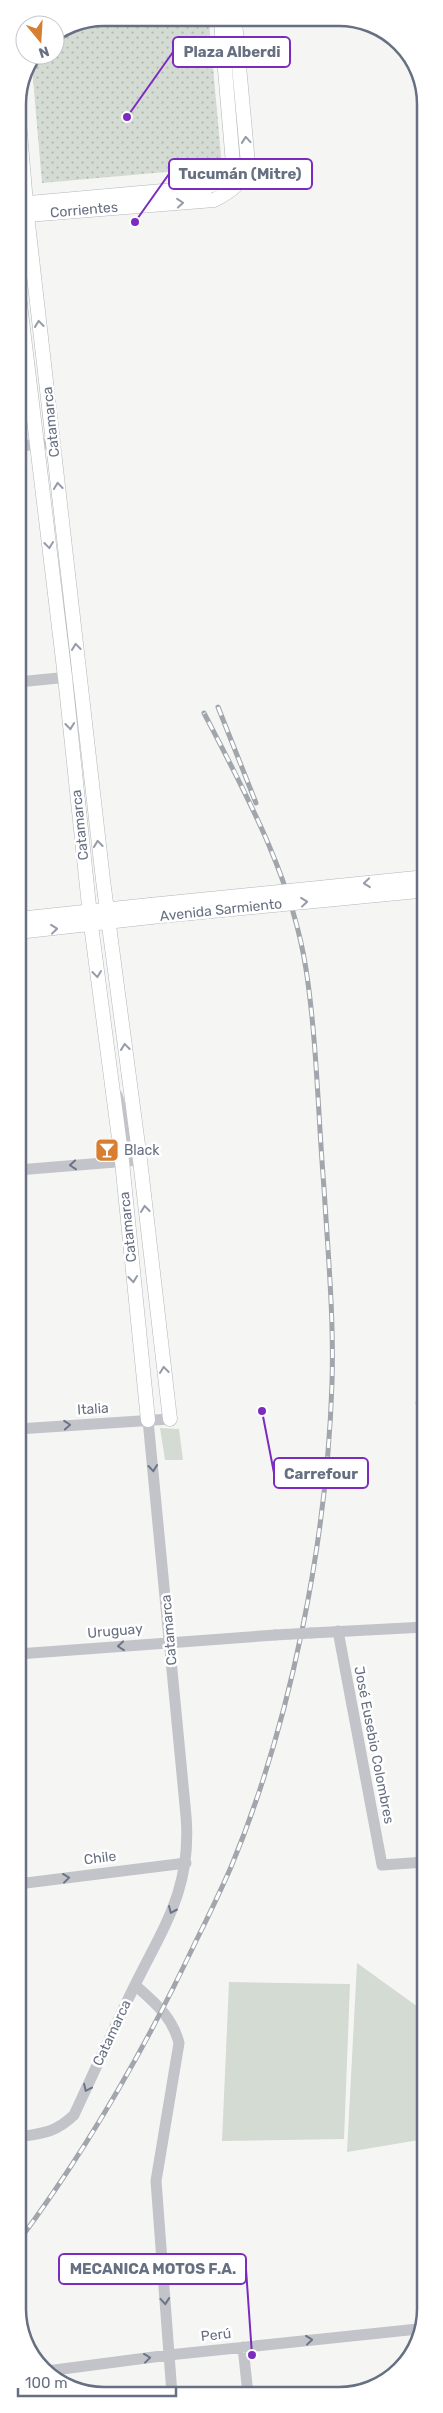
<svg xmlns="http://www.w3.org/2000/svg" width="443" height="2413" font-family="Rubik,sans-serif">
	<defs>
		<pattern id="park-dots" width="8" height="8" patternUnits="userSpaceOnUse" patternTransform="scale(1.25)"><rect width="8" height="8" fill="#d4dbd3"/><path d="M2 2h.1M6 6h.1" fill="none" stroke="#b0b6b1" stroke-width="1.8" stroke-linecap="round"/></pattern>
	</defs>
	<rect width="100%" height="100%" fill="#f5f6f3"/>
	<path fill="#d4dbd3" d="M160 1428 179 1429 183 1460H165Z
		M357 1963 425 2012V2139L347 2152Z
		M229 1982 350 1984 344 2139 222 2141Z"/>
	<path fill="url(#park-dots)" d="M209 22 222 167 42 183 32 68 38 55H55V35L71 24Z"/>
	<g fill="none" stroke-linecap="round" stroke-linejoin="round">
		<g stroke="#b3b6bb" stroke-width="15">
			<path id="major" d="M18 109 27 215 103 880 140 1160 170 1419
				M18 204 207 187C220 182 227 176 233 164L221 22
				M21 211 27 215 214 200C232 191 242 183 248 164L235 22
				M18 287 65 677 91 925 122 1161 148 1420
				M18 919 150 905
				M18 932 151 917"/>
		</g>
		<path stroke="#c2c4c9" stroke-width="11" d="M18 446 53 443
			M18 682 79 676
			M117 1095C125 1116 122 1142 134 1160
			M18 1170 140 1160
			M421 1403 425 1402
			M18 1429 170 1419
			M338 1631 382 1865 425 1862
			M311 1633 425 1627
			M18 1654 275 1635
			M18 1884 186 1863
			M135 1985C155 2003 172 2016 179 2043L156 2181 172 2394
			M18 2137C43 2133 55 2133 74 2115 94 2072 113 2030 134 1987 164 1926 192 1888 186 1816L148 1420
			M243 2347 248 2394
			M47 2371 169 2355 418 2329"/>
		<use href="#major" stroke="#fff" stroke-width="14"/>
		<g stroke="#a1a5ac" stroke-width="5">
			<path id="rail" d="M218 707 256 803
				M18 2242C88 2148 146 2047 196 1941 208 1917 220 1892 231 1867 291 1723 327 1540 332 1383 334 1318 328 1253 324 1188 318 1116 317 1041 306 969 292 878 246 794 204 713"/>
		</g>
		<use href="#rail" stroke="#fff" stroke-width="3" stroke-dasharray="9" stroke-linecap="butt"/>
		<g stroke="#b3b6bb" stroke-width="15" stroke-linecap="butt">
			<path id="major-bridge" d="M150 905 416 878
				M151 917 418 891"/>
		</g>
		<path stroke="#c2c4c9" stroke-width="11" d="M275 1635 311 1633"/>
		<use href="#major-bridge" stroke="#fff" stroke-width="14"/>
	</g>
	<defs><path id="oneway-chevron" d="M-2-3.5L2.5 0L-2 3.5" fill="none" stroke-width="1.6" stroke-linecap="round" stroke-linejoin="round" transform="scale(1.25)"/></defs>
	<g stroke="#959ba8">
		<use href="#oneway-chevron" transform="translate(246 140) rotate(-95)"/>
		<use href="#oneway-chevron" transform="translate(180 203) rotate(-5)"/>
		<use href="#oneway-chevron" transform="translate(39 324) rotate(-96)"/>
		<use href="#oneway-chevron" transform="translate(58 486) rotate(-96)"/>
		<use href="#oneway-chevron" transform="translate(49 545) rotate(83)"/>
		<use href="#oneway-chevron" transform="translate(76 647) rotate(-96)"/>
		<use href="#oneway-chevron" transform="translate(70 726) rotate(84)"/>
		<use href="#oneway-chevron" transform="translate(98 844) rotate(-96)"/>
		<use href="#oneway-chevron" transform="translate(367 883) rotate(174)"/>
		<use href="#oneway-chevron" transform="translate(304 902) rotate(-6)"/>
		<use href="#oneway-chevron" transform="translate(54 929) rotate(-6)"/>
		<use href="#oneway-chevron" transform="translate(97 974) rotate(83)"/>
		<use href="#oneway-chevron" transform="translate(125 1047) rotate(-97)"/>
		<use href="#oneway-chevron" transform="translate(145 1209) rotate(-97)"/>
		<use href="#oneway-chevron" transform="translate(133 1279) rotate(84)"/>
		<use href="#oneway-chevron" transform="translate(164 1370) rotate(-97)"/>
	</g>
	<g stroke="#6c7486">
		<use href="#oneway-chevron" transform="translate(73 1165) rotate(175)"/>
		<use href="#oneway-chevron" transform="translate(67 1425) rotate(-4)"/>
		<use href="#oneway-chevron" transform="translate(153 1468) rotate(84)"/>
		<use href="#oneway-chevron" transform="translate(121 1646) rotate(175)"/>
		<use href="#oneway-chevron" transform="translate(66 1878) rotate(-7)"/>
		<use href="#oneway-chevron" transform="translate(172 1910) rotate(114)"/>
		<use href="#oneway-chevron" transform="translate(87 2088) rotate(115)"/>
		<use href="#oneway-chevron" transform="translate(165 2301) rotate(85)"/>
		<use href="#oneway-chevron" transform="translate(309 2340) rotate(-6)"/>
		<use href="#oneway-chevron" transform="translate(147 2358) rotate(-7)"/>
	</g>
	<defs>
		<g id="bar-square" transform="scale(1.25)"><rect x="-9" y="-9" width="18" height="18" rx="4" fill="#d87e31" stroke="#fff"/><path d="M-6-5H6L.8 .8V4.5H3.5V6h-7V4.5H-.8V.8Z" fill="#fff"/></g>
	</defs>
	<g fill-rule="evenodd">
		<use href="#bar-square" x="107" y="1150"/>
	</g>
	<g text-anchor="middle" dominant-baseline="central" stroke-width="5" stroke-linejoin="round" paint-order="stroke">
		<g font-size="14" fill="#677082" stroke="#fff">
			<text transform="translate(84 210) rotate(-5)">Corrientes</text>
			<text transform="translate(51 422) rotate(-96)">Catamarca</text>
			<text transform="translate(80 825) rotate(-96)">Catamarca</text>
			<text transform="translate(221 910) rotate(-6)">Avenida Sarmiento</text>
			<text transform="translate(128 1227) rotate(-96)">Catamarca</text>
			<text transform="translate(93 1409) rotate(-4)">Italia</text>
			<text transform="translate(169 1630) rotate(-95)">Catamarca</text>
			<text transform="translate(115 1631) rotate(-5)">Uruguay</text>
			<text transform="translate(374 1745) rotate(79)">José Eusebio Colombres</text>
			<text transform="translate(100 1858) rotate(-7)">Chile</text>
			<text transform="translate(112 2033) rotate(-65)">Catamarca</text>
			<text transform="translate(216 2335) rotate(-6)">Perú</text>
		</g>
		<g font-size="14" fill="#677082" stroke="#fff" text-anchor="start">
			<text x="124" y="1150">Black</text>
		</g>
	</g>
	<path d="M0 0H443V2413H0ZM104 26H339A78 78 0 0 1 417 104V2309A78 78 0 0 1 339 2387H104A78 78 0 0 1 26 2309V104A78 78 0 0 1 104 26Z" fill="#fff" fill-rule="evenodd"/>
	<path fill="none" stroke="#677082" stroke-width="2.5" d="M104 26H339A78 78 0 0 1 417 104V2309A78 78 0 0 1 339 2387H104A78 78 0 0 1 26 2309V104A78 78 0 0 1 104 26Z"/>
	<path fill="none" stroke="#7b2cbf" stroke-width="2" d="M127 117L173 52M135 222L169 174M262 1411L274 1473M252 2355L246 2269"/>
	<g fill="#7b2cbf" stroke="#fff" stroke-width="2">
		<circle cx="127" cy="117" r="5"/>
		<circle cx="135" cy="222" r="5"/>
		<circle cx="262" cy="1411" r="5"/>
		<circle cx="252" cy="2355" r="5"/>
	</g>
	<g fill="#fff" stroke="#7b2cbf" stroke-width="2">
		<rect x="173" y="37" width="117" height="30" rx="5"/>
		<rect x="169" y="159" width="143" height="30" rx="5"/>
		<rect x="274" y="1458" width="94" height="30" rx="5"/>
		<rect x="59" y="2254" width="187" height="30" rx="5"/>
	</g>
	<g font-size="15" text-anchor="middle" font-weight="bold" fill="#677082">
		<text x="232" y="57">Plaza Alberdi</text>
		<text x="240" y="179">Tucumán (Mitre)</text>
		<text x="321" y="1479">Carrefour</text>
		<text x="153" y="2274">MECANICA MOTOS F.A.</text>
	</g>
	<g transform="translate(40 40) rotate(162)"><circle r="24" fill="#ffffff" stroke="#c2c6cd"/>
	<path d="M0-4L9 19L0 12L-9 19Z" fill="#d87e31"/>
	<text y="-8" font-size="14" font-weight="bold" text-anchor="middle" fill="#677082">N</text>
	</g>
	<path d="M18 2388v8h158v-8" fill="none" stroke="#677082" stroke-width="2.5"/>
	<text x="25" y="2388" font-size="15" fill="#677082" stroke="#ffffff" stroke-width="4" paint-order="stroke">100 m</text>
</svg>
